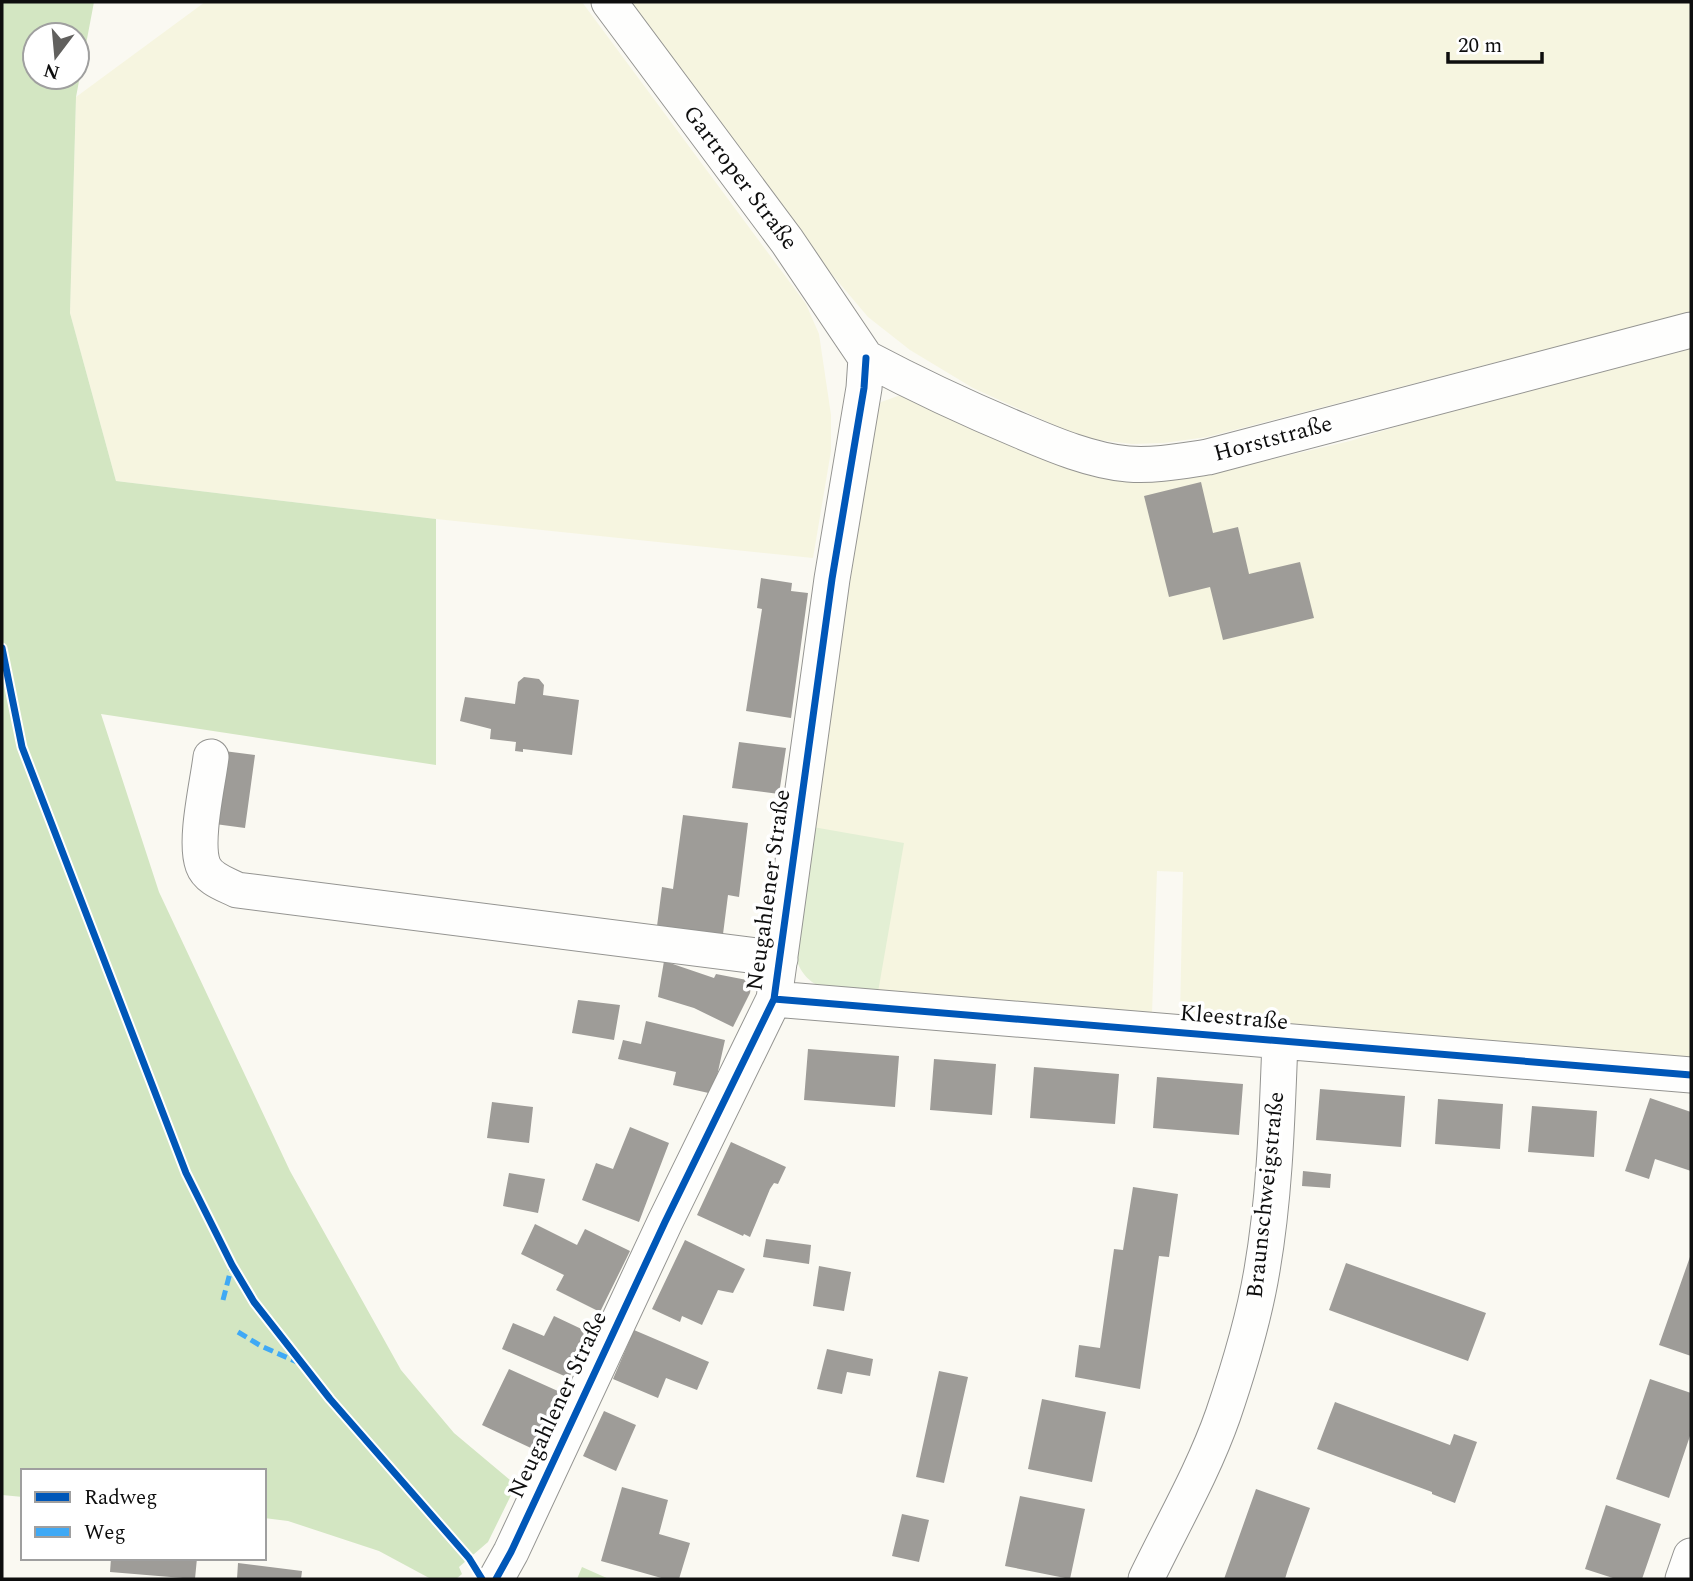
<svg xmlns="http://www.w3.org/2000/svg" width="1693" height="1581" font-family="Spectral,serif">
	<rect width="100%" height="100%" fill="#faf9f2"/>
	<path fill="#f6f5e0" d="M205 2H582L806 304 819 334 831 415V451L813 558 436 519 116 481 70 313 76 97Z
		M630 2H1691V312L1207 437 1164 443 1132 444 1090 439 1063 429 973 388 910 350 868 317 824 265Z
		M1691 347V1058L1180 1016 1183 872 1157 871 1152 1014 878 992 813 827 875 410 881 402 898 396 914 397 1217 472 1350 441 1421 419Z"/>
	<path fill="#e3efd4" d="M813 827 904 843 878 992C839 989 807 998 794 953Z"/>
	<path fill="#d3e6c2" fill-rule="evenodd" d="M2 2H94L76 97 70 313 116 481 436 519V765L101 714 159 892 290 1171 401 1370 454 1433 516 1485 488 1542 459 1567 462 1574 456 1579H431L379 1551 288 1521 264 1518V1471H23V1497L2 1495ZM35 35H77V77H35Z
		M582 1567 609 1579H577Z"/>
	<path fill="#9e9c98" d="M1201 482 1213 533 1238 527 1249 574 1300 562 1314 618 1223 640 1210 587 1169 597 1144 496Z
		M761 578 792 583 791 591 808 593 791 718 746 711 762 609 757 608Z
		M524 677 539 679 544 685 543 695 579 700 572 755 523 749V752L515 751 516 742 490 739 491 729 460 721 465 697 515 704 518 682Z
		M739 742 786 748 779 794 732 788Z
		M224 751 255 755 245 828 215 824Z
		M683 815 748 823 739 897 728 895 722 942 656 934 662 887 673 889Z
		M664 961 714 978 716 974 752 981 750 993 733 1027 694 1008 658 997Z
		M578 1000 620 1005 614 1040 572 1033Z
		M646 1021 725 1040 713 1094 673 1085 676 1072 618 1059 623 1040 641 1044Z
		M808 1049 899 1056 895 1107 804 1100Z
		M934 1059 996 1064 992 1115 930 1110Z
		M1034 1067 1119 1074 1115 1124 1030 1118Z
		M1157 1077 1243 1084 1239 1135 1153 1128Z
		M1320 1089 1405 1096 1401 1147 1316 1140Z
		M1650 1098 1691 1112V1171L1655 1159 1649 1179 1625 1171Z
		M1438 1099 1503 1104 1500 1149 1435 1144Z
		M492 1102 533 1107 529 1143 487 1138Z
		M1532 1106 1597 1111 1594 1157 1528 1152Z
		M630 1127 669 1143 639 1222 582 1200 596 1163 613 1169Z
		M731 1142 786 1167 778 1184 774 1183 770 1189 750 1237 744 1234 743 1236 697 1215Z
		M1303 1171 1331 1174 1330 1188 1302 1186Z
		M509 1173 545 1179 538 1213 503 1206Z
		M1133 1187 1178 1194 1169 1257 1159 1256 1140 1389 1075 1377 1079 1345 1100 1348 1114 1249 1123 1250Z
		M535 1224 577 1245 585 1229 630 1251 600 1312 556 1290 564 1275 521 1254Z
		M766 1239 811 1245 809 1264 763 1257Z
		M685 1240 745 1269 733 1293 718 1290 702 1325 682 1316 680 1322 652 1309Z
		M1691 1254V1356L1659 1345Z
		M1346 1263 1486 1313 1468 1361 1329 1310Z
		M819 1266 851 1272 844 1311 813 1306Z
		M554 1316 590 1333 569 1378 502 1349 513 1323 544 1336Z
		M634 1330 709 1362 697 1390 666 1378 658 1398 613 1379Z
		M827 1349 873 1359 870 1376 847 1372 842 1394 817 1389Z
		M509 1369 560 1392 533 1449 482 1425Z
		M939 1371 968 1377 944 1483 916 1477Z
		M1650 1379 1691 1393V1433L1669 1498 1616 1479Z
		M1042 1399 1106 1412 1092 1482 1028 1469Z
		M1335 1402 1450 1445 1454 1434 1477 1442 1455 1503 1432 1494V1492L1317 1449Z
		M604 1411 636 1425 616 1471 583 1456Z
		M622 1487 668 1500 659 1534 690 1543 679 1579H665L601 1561Z
		M1256 1489 1310 1508 1288 1569 1285 1579H1224Z
		M1020 1496 1085 1509 1070 1579 1005 1566Z
		M1606 1505 1661 1524 1642 1579H1616L1585 1569Z
		M902 1514 929 1520 919 1562 892 1556Z
		M111 1558H197L195 1579 110 1572Z
		M238 1563 302 1571 301 1579H237Z"/>
	<g fill="none" stroke-linecap="round" stroke-linejoin="round">
		<g stroke="#949491" stroke-width="37">
			<path id="minor" d="M609 2 787 241 866 358
				M866 358C917 385 968 409 1021 431 1054 445 1092 461 1128 464 1155 466 1181 461 1208 457L1691 330
				M211 757C208 783 194 841 203 865 208 879 225 884 237 890L780 959
				M774 999 1691 1075
				M496 1579 511 1552 665 1222 774 999 832 579 864 388 866 358
				M1146 1579C1172 1525 1203 1472 1223 1415 1239 1368 1254 1319 1262 1270 1275 1195 1277 1117 1280 1041
				M1683 1579 1691 1556"/>
		</g>
		<use href="#minor" stroke="#fefefd" stroke-width="35"/>
		<path stroke="#3fa9f5" stroke-width="5" stroke-dasharray="10 5" stroke-linecap="butt" d="M223 1300 232 1265
			M238 1332 261 1346 297 1362"/>
		<g stroke="#fff" stroke-width="11">
			<path id="cycleway" d="M2 648 22 747 186 1173 232 1265 254 1302 330 1399 469 1558 482 1579
				M774 999 1691 1075
				M496 1579 511 1552 665 1222 774 999 832 579 864 388 866 358"/>
		</g>
		<use href="#cycleway" stroke="#0057b8" stroke-width="7"/>
	</g>
	<g text-anchor="middle" dominant-baseline="central" stroke-width="7" stroke-linejoin="round" paint-order="stroke">
		<g font-size="23" fill="#0e0e0e" stroke="#fff">
			<text transform="translate(740 178) rotate(53)">Gartroper Straße</text>
			<text transform="translate(1273 439) rotate(-15)">Horststraße</text>
			<text transform="translate(769 890) rotate(-82)">Neugahlener Straße</text>
			<text transform="translate(1234 1018) rotate(5)">Kleestraße</text>
			<text transform="translate(1266 1195) rotate(-84)">Braunschweigstraße</text>
			<text transform="translate(558 1405) rotate(-65)">Neugahlener Straße</text>
		</g>
	</g>
	<rect width="1693" height="1581" fill="none" stroke="#0e0e0e" stroke-width="7"/>
	<rect x="21" y="1469" width="245" height="91" fill="#ffffff" stroke="#9f9f9f" stroke-width="2"/>
	<rect x="35" y="1492" width="35" height="10" fill="#0057b8" stroke="#9f9f9f" stroke-width="2"/>
	<text x="84" y="1504" font-size="21" fill="#0e0e0e">Radweg</text>
	<rect x="35" y="1527" width="35" height="10" fill="#3fa9f5" stroke="#9f9f9f" stroke-width="2"/>
	<text x="84" y="1539" font-size="21" fill="#0e0e0e">Weg</text>
	<g transform="translate(56 56) rotate(196)"><circle r="33" fill="#ffffff" stroke="#9f9f9f" stroke-width="2"/>
	<path d="M0-5L12 26L0 18L-12 26Z" fill="#61605e"/>
	<text y="-10" font-size="19" font-weight="bold" text-anchor="middle" fill="#0e0e0e">N</text>
	</g>
	<path d="M1448 52v10h94v-10" fill="none" stroke="#0e0e0e" stroke-width="3.5"/>
	<text x="1458" y="52" font-size="21" fill="#0e0e0e" stroke="#ffffff" stroke-width="5" paint-order="stroke">20 m</text>
</svg>
